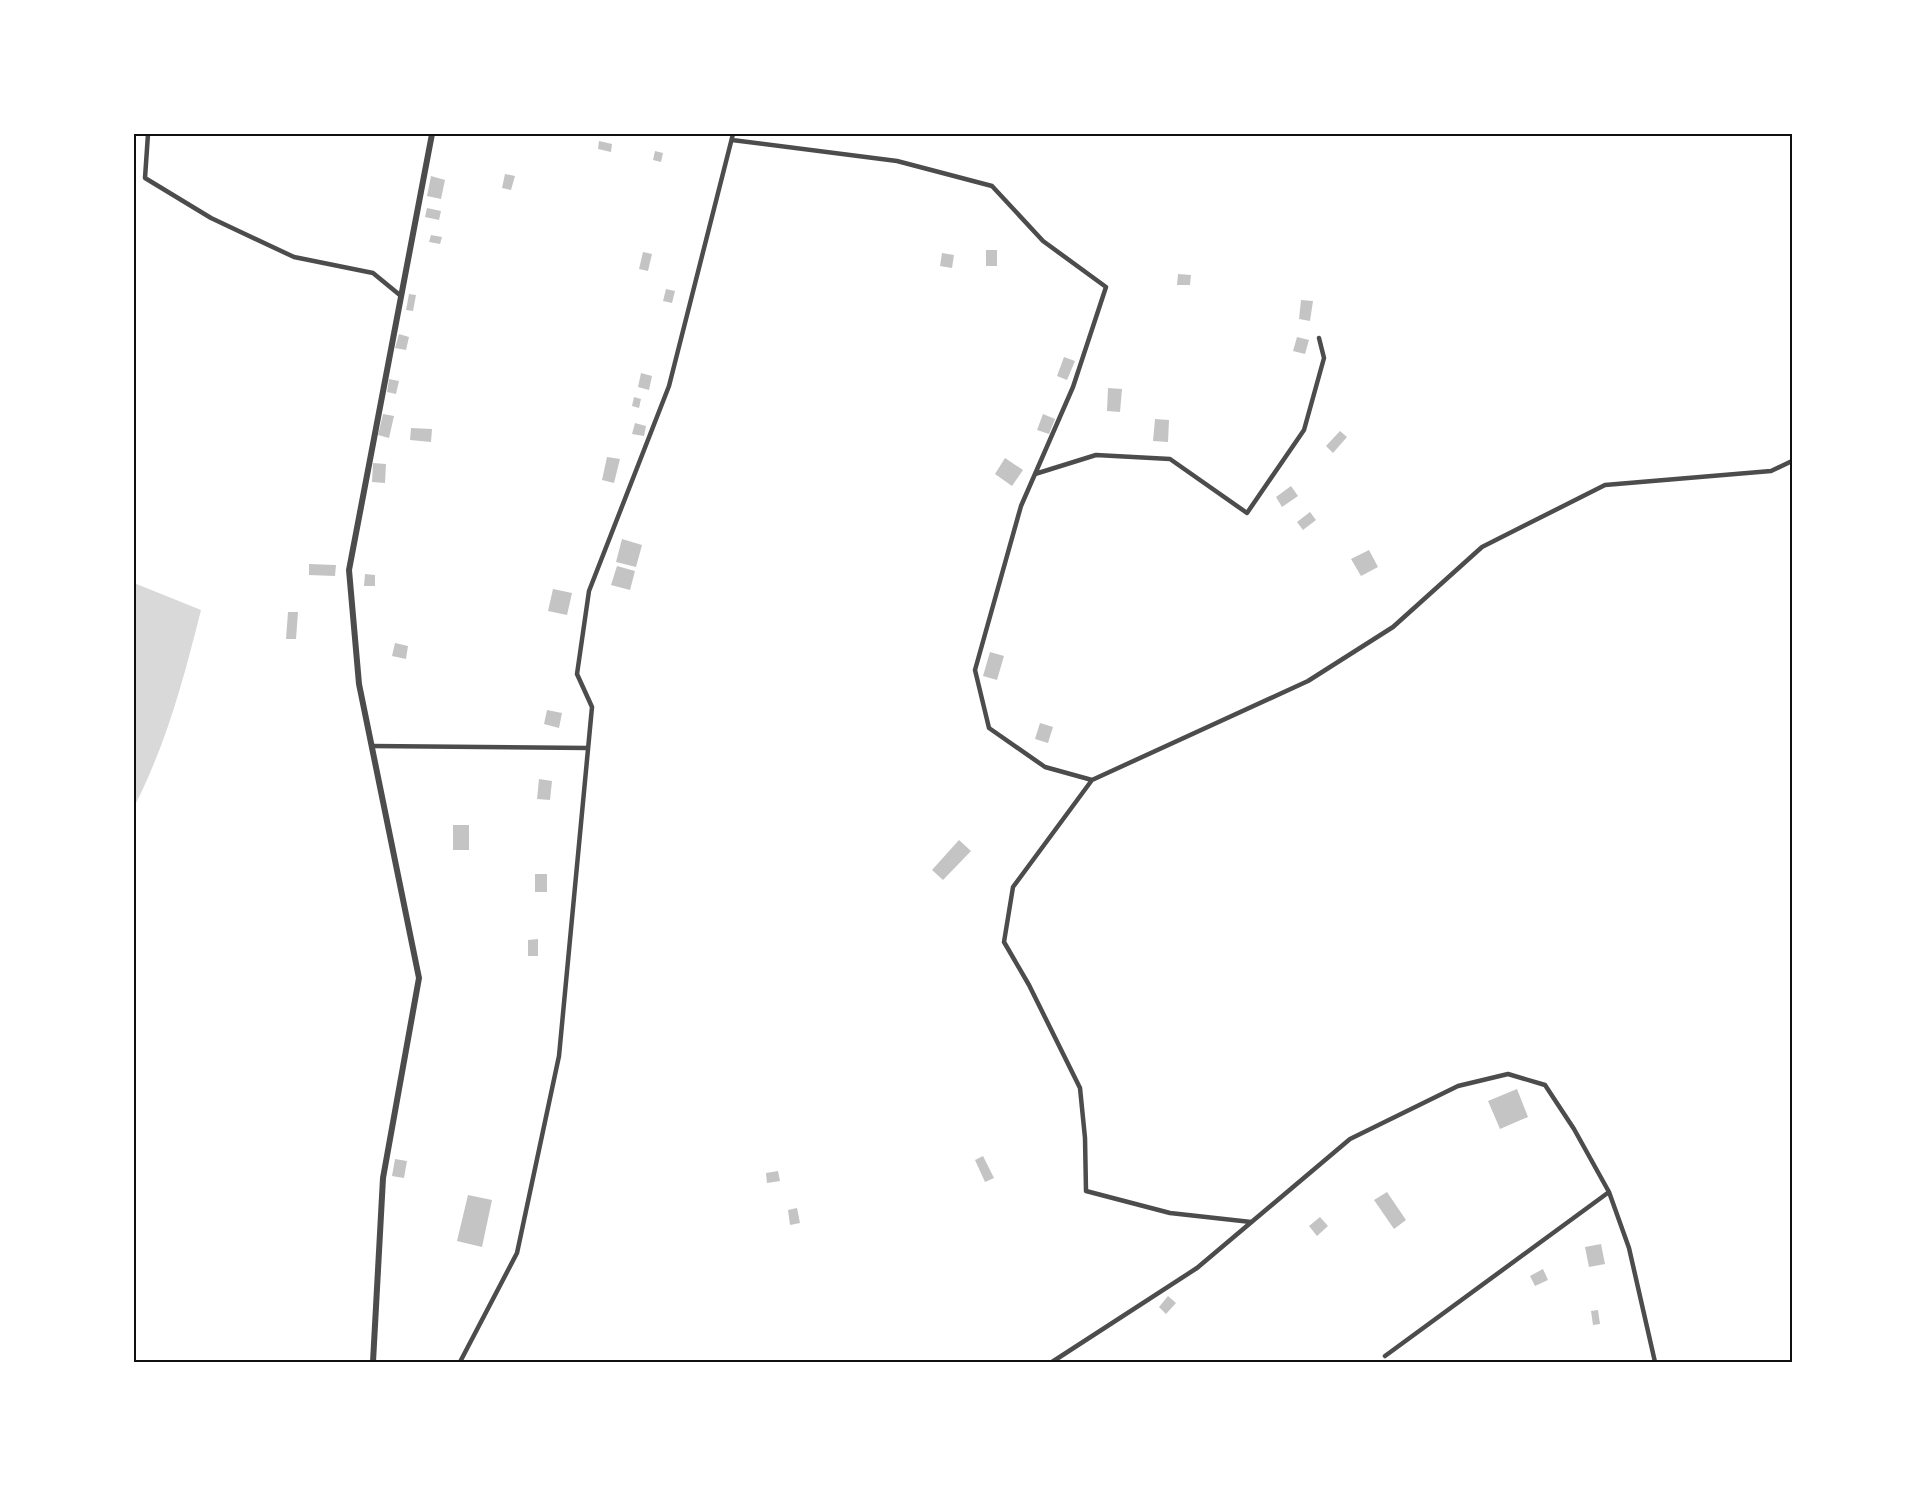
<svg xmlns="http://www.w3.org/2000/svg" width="1926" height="1496" font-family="'Work Sans',sans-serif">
	<rect width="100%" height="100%" fill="#fff"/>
	<path fill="#d9d9d9" d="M134 583 201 610C183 681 167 742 134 807Z"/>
	<path fill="#c4c4c4" d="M599 141 612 144 611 152 598 149Z
		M655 151 663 153 661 162 653 160Z
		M505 174 515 176 511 190 502 188Z
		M431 176 445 180 441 199 427 196Z
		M427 208 441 211 439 220 425 217Z
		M431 235 442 237 440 244 429 242Z
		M986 250H997V266H986Z
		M643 252 652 254 648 271 639 269Z
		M942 253 954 255 952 268 940 266Z
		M1178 274 1191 275 1190 285H1177Z
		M666 289 675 291 672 303 663 301Z
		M409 294 416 295 413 311 406 310Z
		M1301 300 1313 301 1310 321 1299 319Z
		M399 334 409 337 406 350 395 348Z
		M1297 337 1309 340 1305 354 1293 351Z
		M1064 357 1075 361 1067 380 1057 376Z
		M641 373 652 376 649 390 638 387Z
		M389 379 399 381 396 394 387 392Z
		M1108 388 1122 389 1120 412 1107 411Z
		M634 397 641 399 639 408 632 406Z
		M383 414 394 416 389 438 378 435Z
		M1043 414 1055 419 1049 434 1037 430Z
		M1155 419 1169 420 1168 442 1153 441Z
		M635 423 646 426 644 436 632 434Z
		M411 428 432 429 431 442 410 440Z
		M1340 431 1347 437 1333 453 1326 446Z
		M607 457 620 459 614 483 602 480Z
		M1005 458 1023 470 1012 486 995 474Z
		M373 463 386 464 385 483 372 482Z
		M1291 486 1298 496 1282 507 1276 497Z
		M1310 512 1316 520 1303 530 1297 522Z
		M622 539 642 545 636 567 616 562Z
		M1369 550 1378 567 1361 576 1351 559Z
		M309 564 336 565 335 576 309 575Z
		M617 566 635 571 630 590 611 585Z
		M365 574 375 575V586H364Z
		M553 589 572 593 567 615 548 611Z
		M288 612H298L296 639H286Z
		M395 643 408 646 406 659 392 656Z
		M990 652 1004 656 997 680 983 676Z
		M547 710 562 713 559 728 544 724Z
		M1040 723 1053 727 1048 743 1035 739Z
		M539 779 552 781 550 800 537 799Z
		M453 825H469V850H453Z
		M959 840 971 851 943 880 932 870Z
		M535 874H547V892H535Z
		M538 939V956H528V940Z
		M1517 1089 1528 1117 1500 1129 1488 1101Z
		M983 1156 994 1178 985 1182 975 1160Z
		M395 1159 407 1161 404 1178 392 1176Z
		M778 1171 780 1181 767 1183 766 1173Z
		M1387 1192 1406 1220 1394 1229 1374 1200Z
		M468 1195 492 1200 482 1247 457 1241Z
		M797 1208 800 1223 790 1225 788 1210Z
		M1320 1217 1328 1226 1317 1236 1309 1226Z
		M1601 1244 1605 1264 1589 1267 1585 1247Z
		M1543 1269 1548 1280 1535 1286 1530 1276Z
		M1168 1296 1176 1303 1166 1314 1159 1307Z
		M1598 1310 1600 1324 1593 1325 1591 1311Z"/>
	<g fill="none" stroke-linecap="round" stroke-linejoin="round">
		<path stroke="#4c4c4c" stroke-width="4.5" d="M148 134 145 178 211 218 294 257 373 273 401 296
			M732 140 897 161 992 186 1043 241 1106 287 1073 387 1021 506 975 670 989 728 1045 767 1092 780
			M1035 474 1096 455 1170 459 1247 513 1304 430 1324 358 1319 338
			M372 746 588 748
			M1251 1222 1170 1213 1086 1191 1085 1138 1080 1088 1029 985 1004 942 1013 887 1092 780 1308 681 1393 627 1482 547 1605 485 1771 471 1792 461
			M1385 1356 1609 1192 1629 1248 1655 1362
			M460 1362 517 1253 559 1056 592 707 577 674 589 591 669 386 733 134
			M1052 1362 1197 1268 1350 1139 1458 1086 1508 1074 1545 1085 1574 1129 1609 1192"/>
		<path stroke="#4c4c4c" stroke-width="6" d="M373 1362 383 1178 419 978 359 684 349 570 432 134"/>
	</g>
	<rect width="1926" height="1496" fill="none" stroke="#ffffff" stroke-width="270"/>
	<rect x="135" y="135" width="1656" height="1226" fill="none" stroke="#111" stroke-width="2"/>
</svg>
